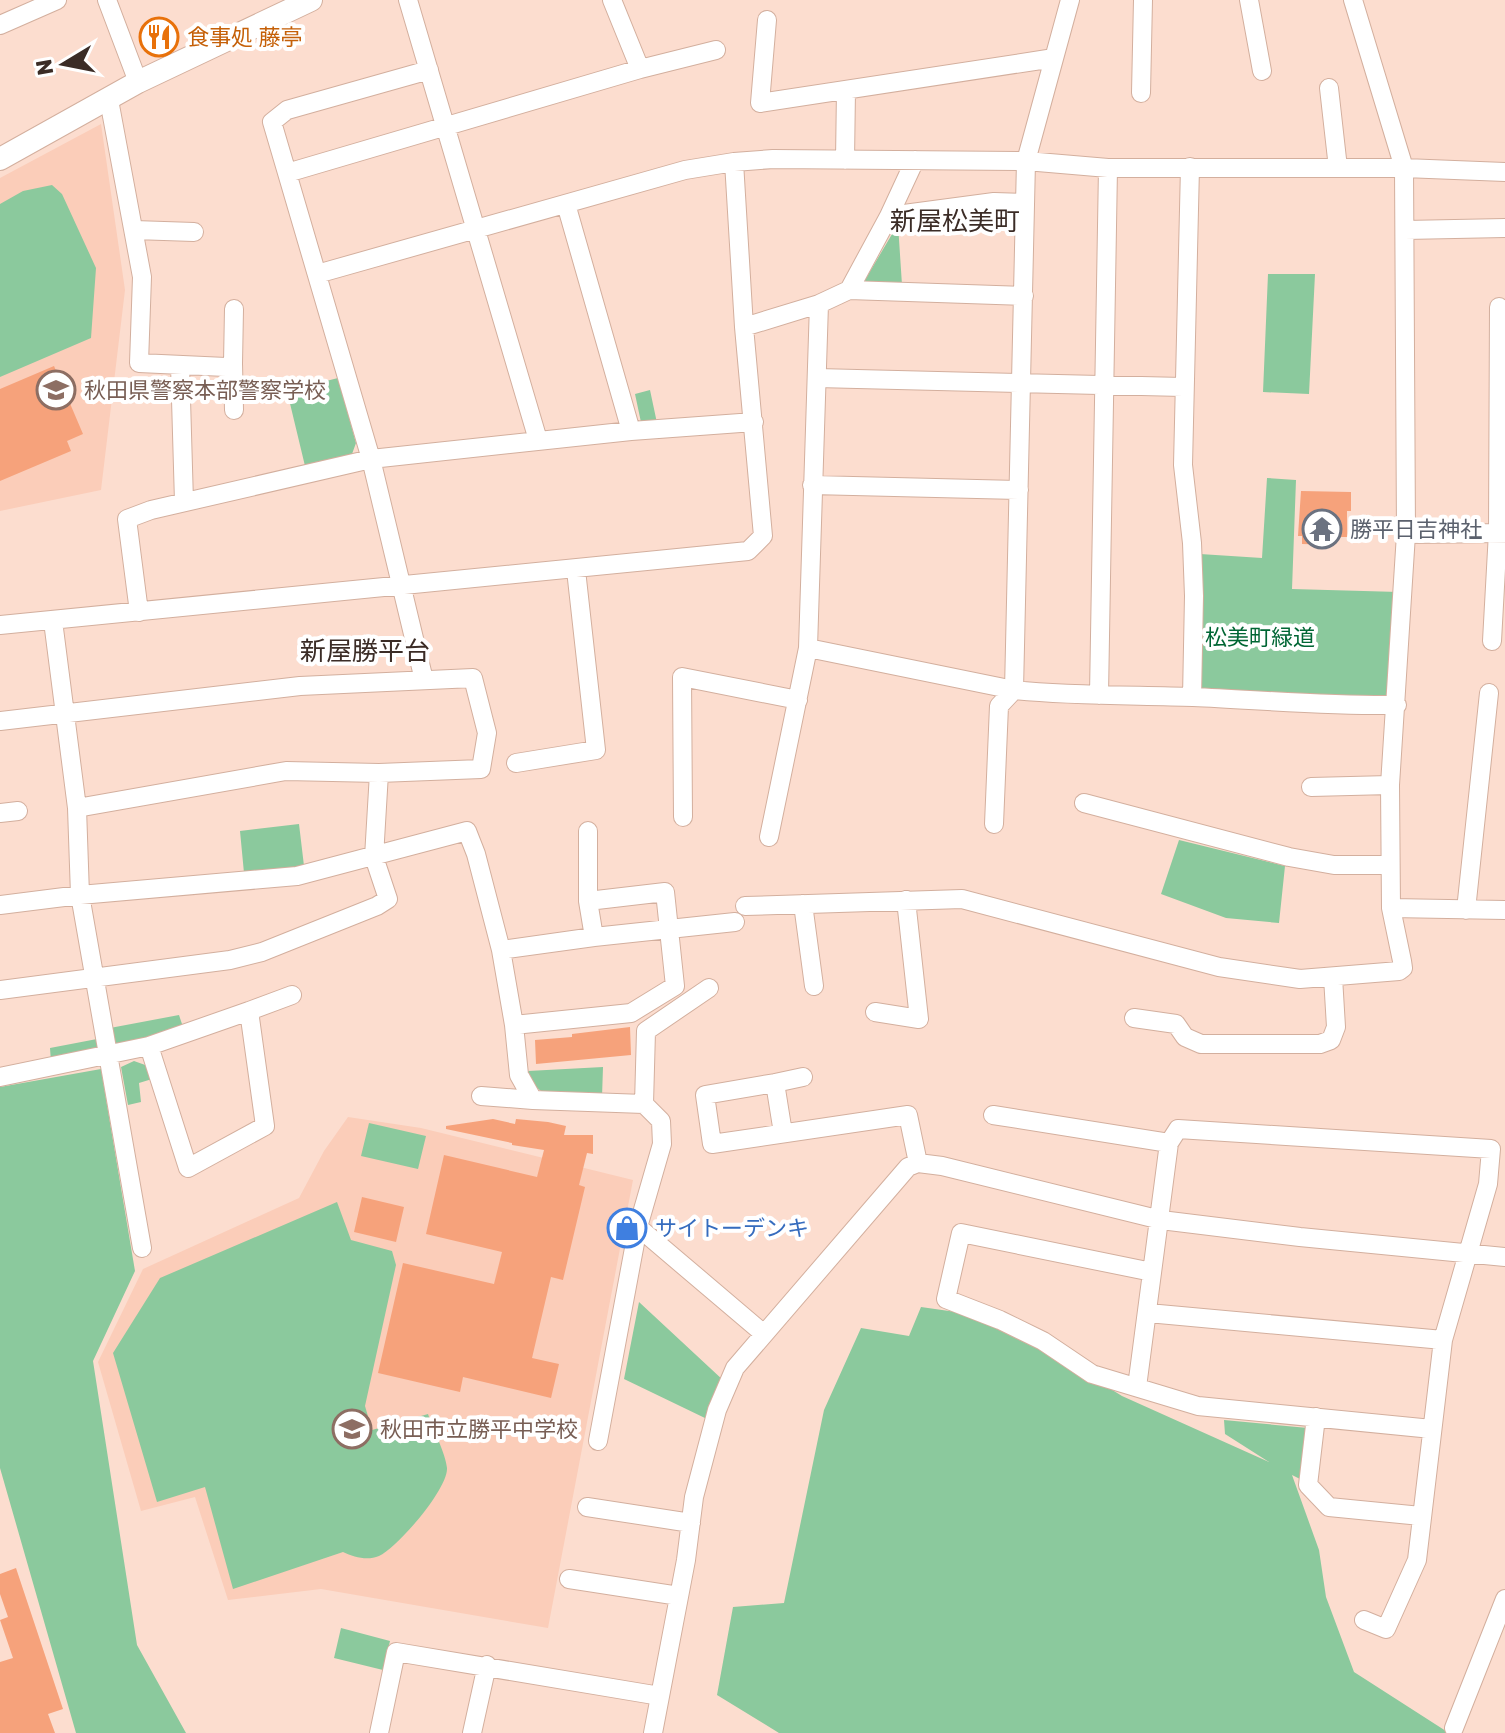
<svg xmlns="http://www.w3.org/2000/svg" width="1505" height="1733" font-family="Rubik,'Noto Sans JP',sans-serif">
	<rect width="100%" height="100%" fill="#fcddcf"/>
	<path fill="#fbcdb9" d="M101 124 125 290 101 490 0 511V178Z
		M348 1117 421 1128 633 1180 548 1628 321 1589 228 1600 195 1497 141 1511 98 1362 143 1269 299 1198 324 1151Z"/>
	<path fill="#8bc99d" d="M52 185 62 194 96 268 91 338 0 377V204L23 191Z
		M898 224 902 285H862Z
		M1268 274H1315L1309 394 1263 392Z
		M338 378 356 443 352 454 305 466 287 391Z
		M650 390 657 423 642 427 635 394Z
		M1267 478 1296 480 1292 589 1399 592 1393 700 1199 692 1200 554 1262 558Z
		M299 824 304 866 244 873 240 831Z
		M1179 840 1285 866 1279 923 1226 918 1161 894Z
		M179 1015 183 1027 125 1046 111 1041 110 1028Z
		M97 1039 99 1050 51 1062 50 1048Z
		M134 1061 148 1066 152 1079 139 1083 141 1102 128 1105 121 1067Z
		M603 1067 602 1097C575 1097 537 1106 528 1071Z
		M101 1069 135 1271 93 1361 137 1645 186 1733H76L0 1468V1087Z
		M369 1123 426 1136 418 1169 361 1156Z
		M337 1202 351 1240 392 1251 396 1265 365 1406 372 1430 428 1414C432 1427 446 1454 447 1468 448 1489 398 1547 379 1556 367 1561 354 1557 343 1552L233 1589 205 1487 157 1502 113 1353 160 1278Z
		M639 1302 724 1381 707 1419 624 1379Z
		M921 1307 970 1314 1033 1341 1122 1396 1269 1462 1225 1434 1224 1420 1308 1428 1300 1479 1292 1475 1319 1550 1326 1597 1354 1672 1449 1733H779L717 1695 733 1607 784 1603 824 1410 861 1328 909 1336Z
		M341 1628 390 1641 383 1670 334 1658Z"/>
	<path fill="#f6a27b" d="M54 366 83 434 67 441 71 451 0 481V389Z
		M1301 491 1351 492V511H1347V537H1335V545L1302 544V536H1298Z
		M630 1027 631 1055 536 1064 535 1040 572 1037V1034Z
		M493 1119 515 1124 516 1119 548 1122 566 1126 564 1135H593V1154L587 1153 579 1185 585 1187 563 1280 551 1277 532 1358 559 1364 551 1398 463 1377 460 1392 378 1373 403 1263 494 1284 502 1252 426 1234 444 1155 537 1177 544 1150 512 1145V1143L446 1129V1126Z
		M362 1197 404 1207 396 1242 354 1232Z
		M16 1568 63 1709 48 1714 55 1733H0V1662L13 1658 0 1620 8 1617 0 1594V1574Z"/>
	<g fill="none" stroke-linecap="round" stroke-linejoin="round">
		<g stroke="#d3af9e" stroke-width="20">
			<path id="minor" d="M107 0 138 82
				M408 0 538 440
				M1249 0 1262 71
				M1353 0 1404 168 1406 534 1390 785 1391 908 1505 910
				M767 20 760 103 1054 58
				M0 25 57 0
				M640 69 716 50
				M1329 88 1338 168
				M1141 93 1143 0
				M109 100 142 277 139 363 226 367 233 363 234 309
				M845 160 846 90
				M1190 167 1183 465 1192 543 1194 596 1192 697
				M287 173 272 122 287 110 429 70
				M566 204 631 431
				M889 216 994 202 1024 203
				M134 230 194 232
				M1405 230 1505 228
				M317 274 685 170 734 162 773 159 1026 161 1108 168H1404L1505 172
				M849 290 1024 296
				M819 304 808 648 1014 690C1073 696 1133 695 1193 697 1261 700 1329 706 1397 705
				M744 327 819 304 849 290 889 216 915 160
				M233 363 234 410
				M180 365 184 502
				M817 378 1183 387
				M812 485 1019 490
				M1406 534 1505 533
				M139 612 127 519 151 510 371 459 631 431 754 422
				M53 621 77 808 80 895 142 1248
				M0 625 748 551 763 536 744 327 734 162
				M1492 641 1498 532 1499 307
				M424 680 371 459 287 173 640 69 612 0
				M1099 695 1108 168
				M0 721 300 686 473 678 487 733 481 769 379 773
				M516 763 596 750 576 570
				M1311 787 1390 785
				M1084 803 1289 857 1334 865H1390
				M0 813 18 811
				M683 817 682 677 798 700
				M994 824 999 706 1014 690 1026 161 1070 0
				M769 837 808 648
				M588 901V831
				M803 904 814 986
				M0 905 80 895 297 876 467 831 476 854 501 950 514 1025 519 1075 533 1100 644 1104 661 1121 662 1144 638 1227 764 1334
				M745 906 962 899 1219 967 1300 979 1399 971 1403 968 1402 961 1391 908
				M1466 910 1489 693
				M594 937 735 922
				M501 950 594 937 588 901 665 892 675 986 631 1013 514 1025
				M0 990 230 960 262 952 377 906 388 899 374 857 379 773 286 771 77 808
				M249 1011 292 995
				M875 1012 919 1019 906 900
				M1134 1018 1176 1024 1185 1037 1201 1044H1320L1331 1040 1336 1027 1333 977
				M0 1077 149 1046 249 1011 265 1126 188 1168 149 1046
				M775 1083 803 1077
				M481 1096 533 1100
				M644 1104 646 1031 709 988
				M993 1115 1169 1143 1137 1387
				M783 1133 775 1083 705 1095 712 1144 908 1115 918 1163
				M1169 1143 1178 1129 1491 1149 1488 1184 1443 1340 1417 1560 1386 1629 1364 1620
				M1152 1272 961 1233 946 1299 1000 1320 1043 1341 1092 1374 1198 1406 1432 1429
				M1148 1313 1443 1340
				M1316 1417 1308 1485 1329 1507 1421 1516
				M598 1441 638 1227
				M587 1507 691 1523
				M569 1579 679 1596
				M1454 1728 1505 1599
				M379 1733 396 1652 660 1696
				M472 1733 487 1665
				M653 1733 686 1560 694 1497 717 1410 735 1368 908 1167 918 1163 942 1166 1161 1220 1300 1237 1505 1257"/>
		</g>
		<g stroke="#d3af9e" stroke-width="24">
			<path id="tertiary" d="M0 159 138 82 311 0"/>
		</g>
		<use href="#minor" stroke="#fff" stroke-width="18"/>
		<use href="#tertiary" stroke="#fff" stroke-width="22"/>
	</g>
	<defs>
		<g id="restaurant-ring" transform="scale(2)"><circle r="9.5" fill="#fff" stroke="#e8710a" stroke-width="1.5"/><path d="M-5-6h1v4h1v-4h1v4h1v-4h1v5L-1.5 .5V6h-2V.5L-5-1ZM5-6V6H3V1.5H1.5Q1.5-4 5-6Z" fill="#e8710a"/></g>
		<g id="school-ring" transform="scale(2)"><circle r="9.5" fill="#fff" stroke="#8d6e63" stroke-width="1.5"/><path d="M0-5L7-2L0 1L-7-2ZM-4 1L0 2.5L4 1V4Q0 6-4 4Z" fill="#8d6e63"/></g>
		<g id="temple-ring" transform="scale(2)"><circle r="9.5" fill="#fff" stroke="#6b7280" stroke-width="1.5"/><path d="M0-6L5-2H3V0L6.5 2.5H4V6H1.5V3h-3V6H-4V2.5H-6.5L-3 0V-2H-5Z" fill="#6b7280"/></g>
		<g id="shop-ring" transform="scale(2)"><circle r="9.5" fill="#fff" stroke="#3f7fe0" stroke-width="1.5"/><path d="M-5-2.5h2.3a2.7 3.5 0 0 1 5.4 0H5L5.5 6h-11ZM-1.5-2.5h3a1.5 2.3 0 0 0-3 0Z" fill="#3f7fe0"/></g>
	</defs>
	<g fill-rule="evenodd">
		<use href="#restaurant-ring" x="159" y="37"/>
		<use href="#school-ring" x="56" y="390"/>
		<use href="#temple-ring" x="1322" y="529"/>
		<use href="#shop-ring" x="627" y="1228"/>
		<use href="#school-ring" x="352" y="1429"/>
	</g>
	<g text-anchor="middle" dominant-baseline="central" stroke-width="8" stroke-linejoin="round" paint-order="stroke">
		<g font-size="22" fill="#c56008" stroke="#fff" text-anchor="start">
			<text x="187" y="37">食事処 藤亭</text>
		</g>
		<g font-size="22" fill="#785e54" stroke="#fff" text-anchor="start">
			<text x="84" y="390">秋田県警察本部警察学校</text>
			<text x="380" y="1429">秋田市立勝平中学校</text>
		</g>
		<g font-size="22" fill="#5b616d" stroke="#fff" text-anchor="start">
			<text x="1350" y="529">勝平日吉神社</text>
		</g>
		<g font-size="22" fill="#006634" stroke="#fff">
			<text x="1260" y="637">松美町緑道</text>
		</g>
		<g font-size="22" fill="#366cbe" stroke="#fff" text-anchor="start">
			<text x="655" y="1228">サイトーデンキ</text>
		</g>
		<g font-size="26" fill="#3b2c26" stroke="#fff">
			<text x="955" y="221">新屋松美町</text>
			<text x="365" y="651">新屋勝平台</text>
		</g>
	</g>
	<g transform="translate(64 64) rotate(260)" stroke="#ffffff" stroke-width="6" paint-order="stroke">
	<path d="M0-6L14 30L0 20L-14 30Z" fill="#3b2c26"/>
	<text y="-12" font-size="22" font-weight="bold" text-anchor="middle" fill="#3b2c26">N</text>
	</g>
</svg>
